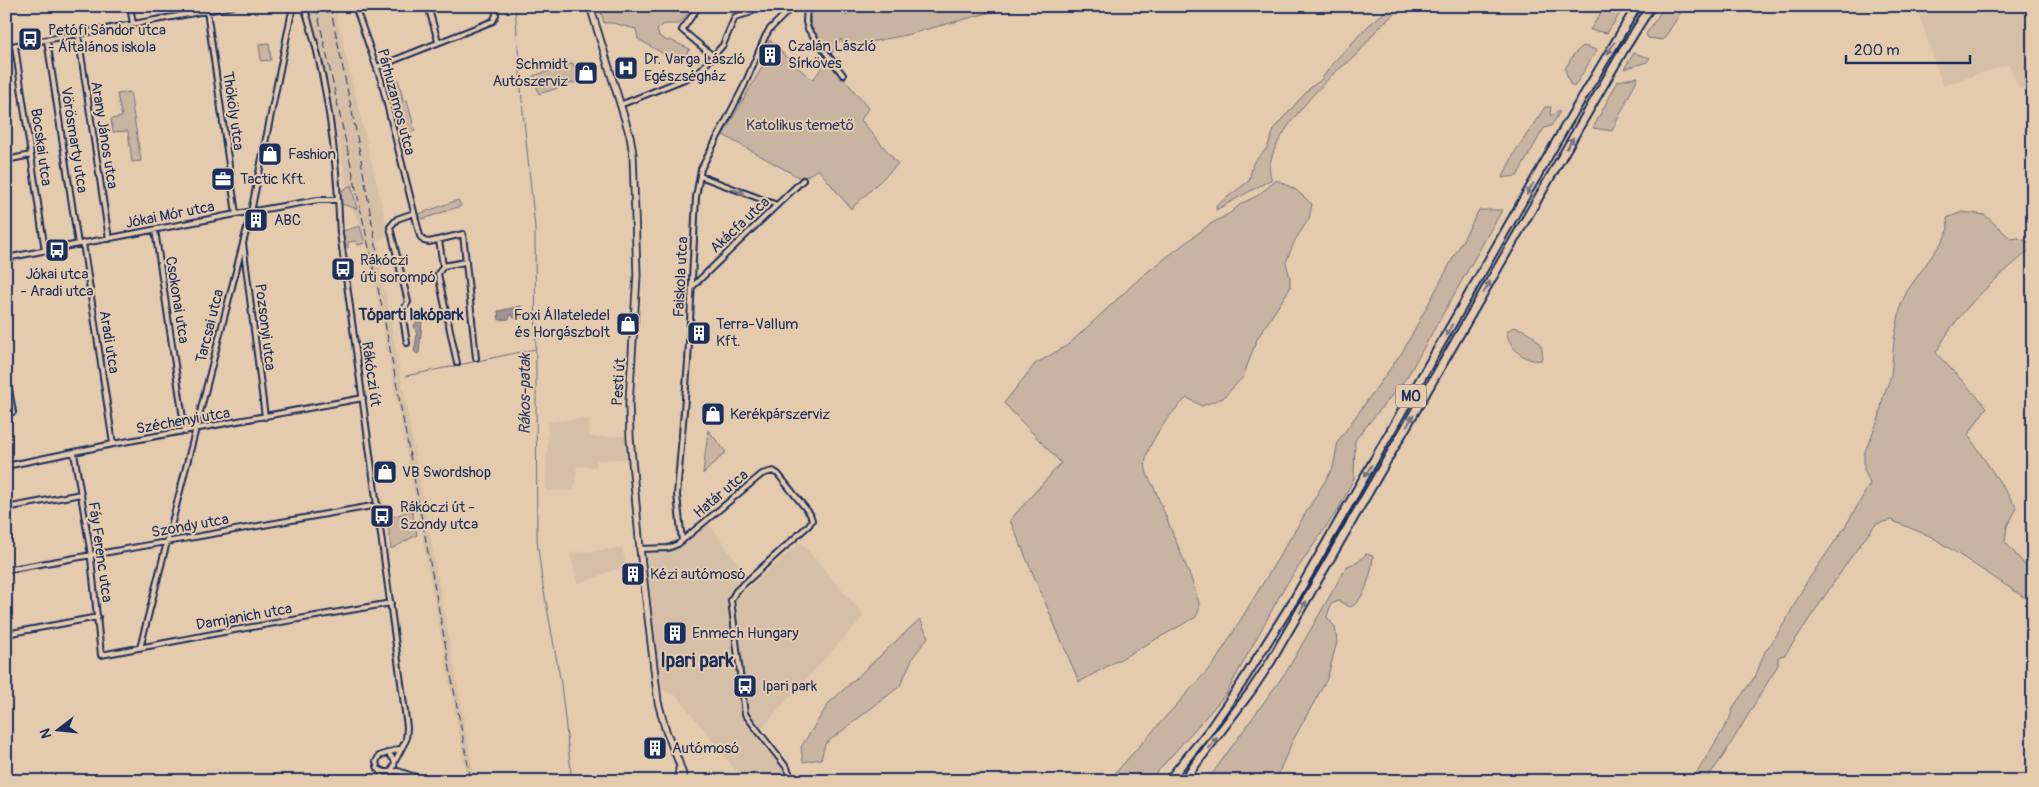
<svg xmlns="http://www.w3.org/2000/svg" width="2039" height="787" font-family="Pangolin,sans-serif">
	<rect width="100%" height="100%" fill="#e5cbad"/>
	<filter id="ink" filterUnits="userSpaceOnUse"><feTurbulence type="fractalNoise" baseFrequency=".02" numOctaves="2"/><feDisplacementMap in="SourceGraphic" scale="10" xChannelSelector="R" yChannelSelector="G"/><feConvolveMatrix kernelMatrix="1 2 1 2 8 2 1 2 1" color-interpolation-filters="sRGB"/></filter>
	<g filter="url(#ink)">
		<path fill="#d6bfa7" d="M309 6H334L387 226 386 235 378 241 381 257 379 258 475 781H468L368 247 363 228 350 206 326 70Z
			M1916 6H2033V85L2019 89 2009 64 1943 86Z
			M575 419H589V437L625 436 626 459 597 460 596 467 577 466 574 490 546 491 548 422Z
			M709 524 748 577 728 595 743 717 790 781H744L678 697 660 688 644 552 665 551 676 548Z
			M801 542 864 616 760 730 751 719 747 710 735 599Z
			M622 548 626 565 584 582 577 583 570 553Z"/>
		<path fill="#c8b4a1" stroke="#727280" d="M599 6H694L679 24H663L657 30 659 36 667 41 670 40 690 49 680 62 672 54 669 57 638 39 636 29 613 23H604Z
			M810 6H833L846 16 854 10 851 6H1014L906 35 845 47 841 39 832 53C815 34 809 33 810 6Z
			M1397 6 1399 9C1390 17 1382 25 1374 33 1367 41 1362 50 1354 57 1348 63 1340 68 1333 74 1315 92 1257 153 1272 179L1216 210V206L1249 181 1253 163 1267 148 1275 127 1282 119 1311 87 1321 80 1332 64 1368 26 1391 7Z
			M1605 6H1625L1607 33 1590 30Z
			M1665 6H1685L1663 40 1648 38 1646 34Z
			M770 40 792 63 813 80 828 59 868 108 861 120 898 164 851 209 818 169 802 179 723 135 765 62 758 58Z
			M269 43 271 60 261 61 259 44Z
			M1583 46 1597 50 1574 87 1570 84 1565 69 1574 54Z
			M1634 53 1650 58 1647 62 1624 69Z
			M573 63 579 81 539 94 533 76Z
			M1638 77 1612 131 1593 128 1618 81Z
			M398 79 403 99 395 101 390 81Z
			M130 92 141 161 132 162 128 131 113 132 111 119 122 117 117 94Z
			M407 100 415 131 404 134 395 103Z
			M1545 107H1551L1550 115H1554L1557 111 1560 112 1551 126 1544 128 1517 176 1502 178 1515 152Z
			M1277 180 1296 190 1312 204 1309 219 1295 240 1286 262 1290 278V288L1257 339 1243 377 1223 398 1202 406 1187 398C1173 409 1148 442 1146 459 1144 468 1148 478 1153 485L1191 578 1199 603V610L1196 617 1079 682 1010 520 1061 463 1004 403 1035 364 1068 345 1142 276 1209 225 1230 213 1242 203 1257 196Z
			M351 185 357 209 341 204 340 192Z
			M458 200 461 206 423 219 420 217 419 214Z
			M1479 210H1502L1407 377 1355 440 1354 478 1339 508 1284 588 1226 694 1149 781H1108L1215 662 1333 468 1338 441 1403 351Z
			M1962 212 1985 215 2011 239 2018 238 2033 244V247C1993 282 1961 306 1936 353L1987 407 1968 435 2017 508 2007 526 2005 542 2033 574V603L1932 537 1891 520 1876 524 1851 557 1785 655 1778 657V665L1724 755 1705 781H1692L1729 720 1734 706 1756 675 1765 651 1769 647 1785 622 1806 583 1845 527 1870 484 1864 469V454L1879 418 1883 397 1891 376 1894 340 1901 305 1907 291 1944 239 1948 228 1947 218Z
			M360 226 365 243 358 245 356 241 348 242V248L345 244 343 231Z
			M1513 327C1528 329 1548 344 1541 360 1525 363 1508 347 1507 332Z
			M708 430 726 452 703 474Z
			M412 510 417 535 391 549 387 515 395 516Z
			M1366 554 1373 556C1372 570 1365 602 1350 607L1339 601 1331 604 1327 617 1335 627 1337 642 1327 679 1293 740 1275 781H1207L1288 669 1347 566 1358 562Z
			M920 619 928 637 913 657 900 686 825 744 821 759 803 762 801 747 829 703Z"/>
		<path fill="#a09592" stroke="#6b6c7d" d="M521 306 523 317 514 318 511 314 509 319 499 320 498 311Z
			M419 320 422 322 419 353 417 354 414 351 417 335 414 325Z"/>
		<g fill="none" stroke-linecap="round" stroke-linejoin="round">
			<path stroke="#6b6c7d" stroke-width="1" d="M515 6 522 101 535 228 537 540 542 580 561 684 572 781
				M406 376 535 349"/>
			<g stroke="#1b2f5e" stroke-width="8">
				<path id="street" d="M130 6 133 24
					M304 6C324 66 334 136 338 199 339 210 339 222 340 233L407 727 406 740 395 761
					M355 6 381 80 420 236 424 241 429 242 463 234 476 358
					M428 6 438 41
					M699 6 682 30 713 56
					M807 6 806 22 808 29 843 75
					M207 11 236 214
					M78 34 109 239
					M47 40 78 244
					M15 46 45 251
					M6 47 233 6
					M377 67 493 21 496 15 495 6
					M620 105 697 74 723 45 735 17 749 13 757 6
					M6 160 31 155
					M700 176 777 205
					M155 230 185 432
					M439 240 443 266 438 274 457 363
					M83 243 113 444
					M243 243 265 417
					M6 258 236 214 318 200H338
					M443 266 465 262
					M693 286 803 180
					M407 343 402 312 408 302 390 227 397 219 414 213
					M6 372 13 412 6 414
					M74 453 90 549 101 655 229 631 391 603
					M6 466 113 444 363 398
					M6 508 81 494
					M682 541 677 495 688 362 696 197 701 169 744 86 765 37 769 30 793 6
					M640 549 668 548 678 544 762 474 773 471 778 474 810 514 812 520 809 525 736 591 731 600 745 714 787 768 793 781
					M6 570 378 505
					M6 634 98 617
					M140 648 251 212 293 6
					M399 749 379 756 376 762 378 769 385 772 398 771 427 781
					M389 754 395 761 394 766 391 771
					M380 771 384 781"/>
			</g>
			<g stroke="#1b2f5e" stroke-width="9">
				<path id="secondary" d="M590 6 630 136 633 154 637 275 629 403 630 438 640 549 658 702 666 731 678 760 685 781
					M678 781 679 769"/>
			</g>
			<g stroke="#1b2f5e" stroke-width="11">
				<path id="highway" d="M1168 781 1208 732 1241 684 1295 598 1566 125 1637 6
					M1183 781 1251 691 1271 661 1623 51 1651 6"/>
			</g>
			<use href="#street" stroke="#e5cbad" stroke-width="4"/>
			<use href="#secondary" stroke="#e5cbad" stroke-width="5.5"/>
			<use href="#highway" stroke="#e5cbad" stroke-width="7"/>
			<path stroke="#1b2f5e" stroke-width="1" stroke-dasharray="8 4" stroke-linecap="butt" d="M316 6 382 307 471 781
				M330 6 356 131 378 257"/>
		</g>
		<defs><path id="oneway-solid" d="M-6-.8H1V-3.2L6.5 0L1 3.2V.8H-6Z" transform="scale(1.25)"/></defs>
		<g fill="#767582">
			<use href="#oneway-solid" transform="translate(1611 48) rotate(121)"/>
			<use href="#oneway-solid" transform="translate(1570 143) rotate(-60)"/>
			<use href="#oneway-solid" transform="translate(1530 189) rotate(120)"/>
			<use href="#oneway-solid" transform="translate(738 191) rotate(21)"/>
			<use href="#oneway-solid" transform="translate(1487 287) rotate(-60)"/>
			<use href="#oneway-solid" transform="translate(1449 330) rotate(120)"/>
			<use href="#oneway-solid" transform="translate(1410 421) rotate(-60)"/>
			<use href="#oneway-solid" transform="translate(1368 471) rotate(120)"/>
			<use href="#oneway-solid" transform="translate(1303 607) rotate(-59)"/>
			<use href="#oneway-solid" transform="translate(1213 743) rotate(-53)"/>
		</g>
	</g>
	<defs>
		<g id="bus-square" transform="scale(1.25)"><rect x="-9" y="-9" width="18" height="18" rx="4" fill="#1b2f5e" stroke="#e5cbad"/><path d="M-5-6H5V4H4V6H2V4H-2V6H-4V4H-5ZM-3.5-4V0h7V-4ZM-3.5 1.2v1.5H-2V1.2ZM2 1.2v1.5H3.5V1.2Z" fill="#fff"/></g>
		<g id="building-square" transform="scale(1.25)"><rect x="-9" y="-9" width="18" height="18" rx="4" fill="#1b2f5e" stroke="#e5cbad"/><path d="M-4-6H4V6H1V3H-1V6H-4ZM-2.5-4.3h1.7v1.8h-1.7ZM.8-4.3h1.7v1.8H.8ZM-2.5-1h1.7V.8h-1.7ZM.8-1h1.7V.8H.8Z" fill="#fff"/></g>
		<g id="hospital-square" transform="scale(1.25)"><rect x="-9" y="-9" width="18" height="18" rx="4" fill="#1b2f5e" stroke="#e5cbad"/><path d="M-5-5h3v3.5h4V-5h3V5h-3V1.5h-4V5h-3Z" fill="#fff"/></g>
		<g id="shop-square" transform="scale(1.25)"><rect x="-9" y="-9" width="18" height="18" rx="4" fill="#1b2f5e" stroke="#e5cbad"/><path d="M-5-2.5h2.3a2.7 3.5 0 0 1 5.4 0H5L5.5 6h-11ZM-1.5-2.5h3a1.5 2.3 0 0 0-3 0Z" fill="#fff"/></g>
		<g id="office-square" transform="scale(1.25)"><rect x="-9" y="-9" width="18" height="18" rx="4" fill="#1b2f5e" stroke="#e5cbad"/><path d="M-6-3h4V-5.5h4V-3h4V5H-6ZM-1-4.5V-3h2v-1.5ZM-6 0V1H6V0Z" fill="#fff"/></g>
	</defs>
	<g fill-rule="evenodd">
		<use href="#bus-square" x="30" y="39"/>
		<use href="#building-square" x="770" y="55"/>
		<use href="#hospital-square" x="626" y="68"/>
		<use href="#shop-square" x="586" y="73"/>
		<use href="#shop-square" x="270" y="154"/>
		<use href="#office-square" x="223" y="179"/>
		<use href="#building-square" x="256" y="220"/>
		<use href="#bus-square" x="57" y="250"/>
		<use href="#bus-square" x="343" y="269"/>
		<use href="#shop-square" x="628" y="324"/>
		<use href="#building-square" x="699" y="333"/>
		<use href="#shop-square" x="713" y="414"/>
		<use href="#shop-square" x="385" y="472"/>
		<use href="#bus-square" x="382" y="516"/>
		<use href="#building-square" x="633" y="574"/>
		<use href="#building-square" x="675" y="633"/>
		<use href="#bus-square" x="745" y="686"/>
		<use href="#building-square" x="655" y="748"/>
	</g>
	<g text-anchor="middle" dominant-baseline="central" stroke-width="4" stroke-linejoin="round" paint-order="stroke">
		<rect fill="#e5cbad" stroke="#585e76" stroke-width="1" x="1396" y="384.5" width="30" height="23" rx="4"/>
		<g font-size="14" font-weight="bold" fill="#1b2f5e">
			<text x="1411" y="396">M0</text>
		</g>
		<g font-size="15" fill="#1b2f5e" stroke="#e5cbad" text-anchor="start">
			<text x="48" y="30">Petófi Sándor utca<tspan x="48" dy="17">- Általános iskola</tspan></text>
			<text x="788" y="46">Czalán László<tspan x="788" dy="17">Sírköves</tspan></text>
			<text x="644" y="59">Dr. Varga László<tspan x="644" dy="17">Egészségház</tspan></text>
			<text x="568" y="64" text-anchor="end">Schmidt<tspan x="568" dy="17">Autószerviz</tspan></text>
			<text x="288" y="154">Fashion</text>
			<text x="240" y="179">Tactic Kft.</text>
			<text x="274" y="220">ABC</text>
			<text x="360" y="260">Rákóczi<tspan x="360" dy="17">úti sorompó</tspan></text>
			<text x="57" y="274" text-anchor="middle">Jókai utca<tspan x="57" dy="17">- Aradi utca</tspan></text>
			<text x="610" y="315" text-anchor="end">Foxi Állateledel<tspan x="610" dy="17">és Horgászbolt</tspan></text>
			<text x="716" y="324">Terra-Vallum<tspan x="716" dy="17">Kft.</tspan></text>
			<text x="730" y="414">Kerékpárszerviz</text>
			<text x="402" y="472">VB Swordshop</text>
			<text x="400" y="507">Rákóczi út -<tspan x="400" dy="17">Szondy utca</tspan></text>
			<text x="650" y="574">Kézi autómosó</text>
			<text x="692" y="633">Enmech Hungary</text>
			<text x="762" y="686">Ipari park</text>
			<text x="672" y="748">Autómosó</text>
		</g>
		<g font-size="15" fill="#1b2f5e" stroke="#e5cbad">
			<text transform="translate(396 102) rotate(75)">Párhuzamos utca</text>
			<text transform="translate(233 111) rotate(82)">Thököly utca</text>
			<text transform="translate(104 135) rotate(81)">Arany János utca</text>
			<text transform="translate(74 140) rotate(81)">Vörösmarty utca</text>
			<text transform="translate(41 147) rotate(82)">Bocskai utca</text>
			<text transform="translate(170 215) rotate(-11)">Jókai Mór utca</text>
			<text transform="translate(740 225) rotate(-43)">Akácfa utca</text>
			<text transform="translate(681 277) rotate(-87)">Faiskola utca</text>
			<text transform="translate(177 300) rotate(81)">Csokonai utca</text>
			<text transform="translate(210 326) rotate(-76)">Tarcsai utca</text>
			<text transform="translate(265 327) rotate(83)">Pozsonyi utca</text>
			<text transform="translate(109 342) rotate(81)">Aradi utca</text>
			<text transform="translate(371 374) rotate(82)">Rákóczi út</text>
			<text transform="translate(619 382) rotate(-86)">Pesti út</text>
			<text transform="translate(183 421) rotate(-10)">Széchenyi utca</text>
			<text transform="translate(721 494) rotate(-40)">Határ utca</text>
			<text transform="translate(190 526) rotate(-10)">Szondy utca</text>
			<text transform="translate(100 552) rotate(82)">Fáy Ferenc utca</text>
			<text transform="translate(244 617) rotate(-10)">Damjanich utca</text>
		</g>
		<g font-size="15" fill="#2c3c65" stroke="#e5cbad">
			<text x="800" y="125">Katolikus temető</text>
		</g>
		<g font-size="16" font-weight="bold" fill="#1b2f5e" stroke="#e5cbad">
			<text x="411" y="315">Tóparti lakópark</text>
		</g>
		<g font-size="16" font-style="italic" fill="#2f3e66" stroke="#e5cbad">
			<text transform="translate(525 394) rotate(-90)">Rákos-patak</text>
		</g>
		<g font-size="20" font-weight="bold" fill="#1b2f5e" stroke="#e5cbad">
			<text x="697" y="660">Ipari park</text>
		</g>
	</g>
	<rect width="2039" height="787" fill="none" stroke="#e5cbad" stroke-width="25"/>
	<rect x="12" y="12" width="2014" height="762" fill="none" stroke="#1b2f5e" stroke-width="2" filter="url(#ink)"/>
	<g transform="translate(58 730) rotate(254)" stroke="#e5cbad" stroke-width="4" paint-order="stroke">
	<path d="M0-4L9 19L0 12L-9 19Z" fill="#1b2f5e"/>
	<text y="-8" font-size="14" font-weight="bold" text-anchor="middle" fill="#1b2f5e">N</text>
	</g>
	<path d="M1846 55v8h124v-8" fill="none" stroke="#1b2f5e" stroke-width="2.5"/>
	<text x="1854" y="55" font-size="15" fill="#1b2f5e" stroke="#e5cbad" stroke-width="4" paint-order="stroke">200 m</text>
</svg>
